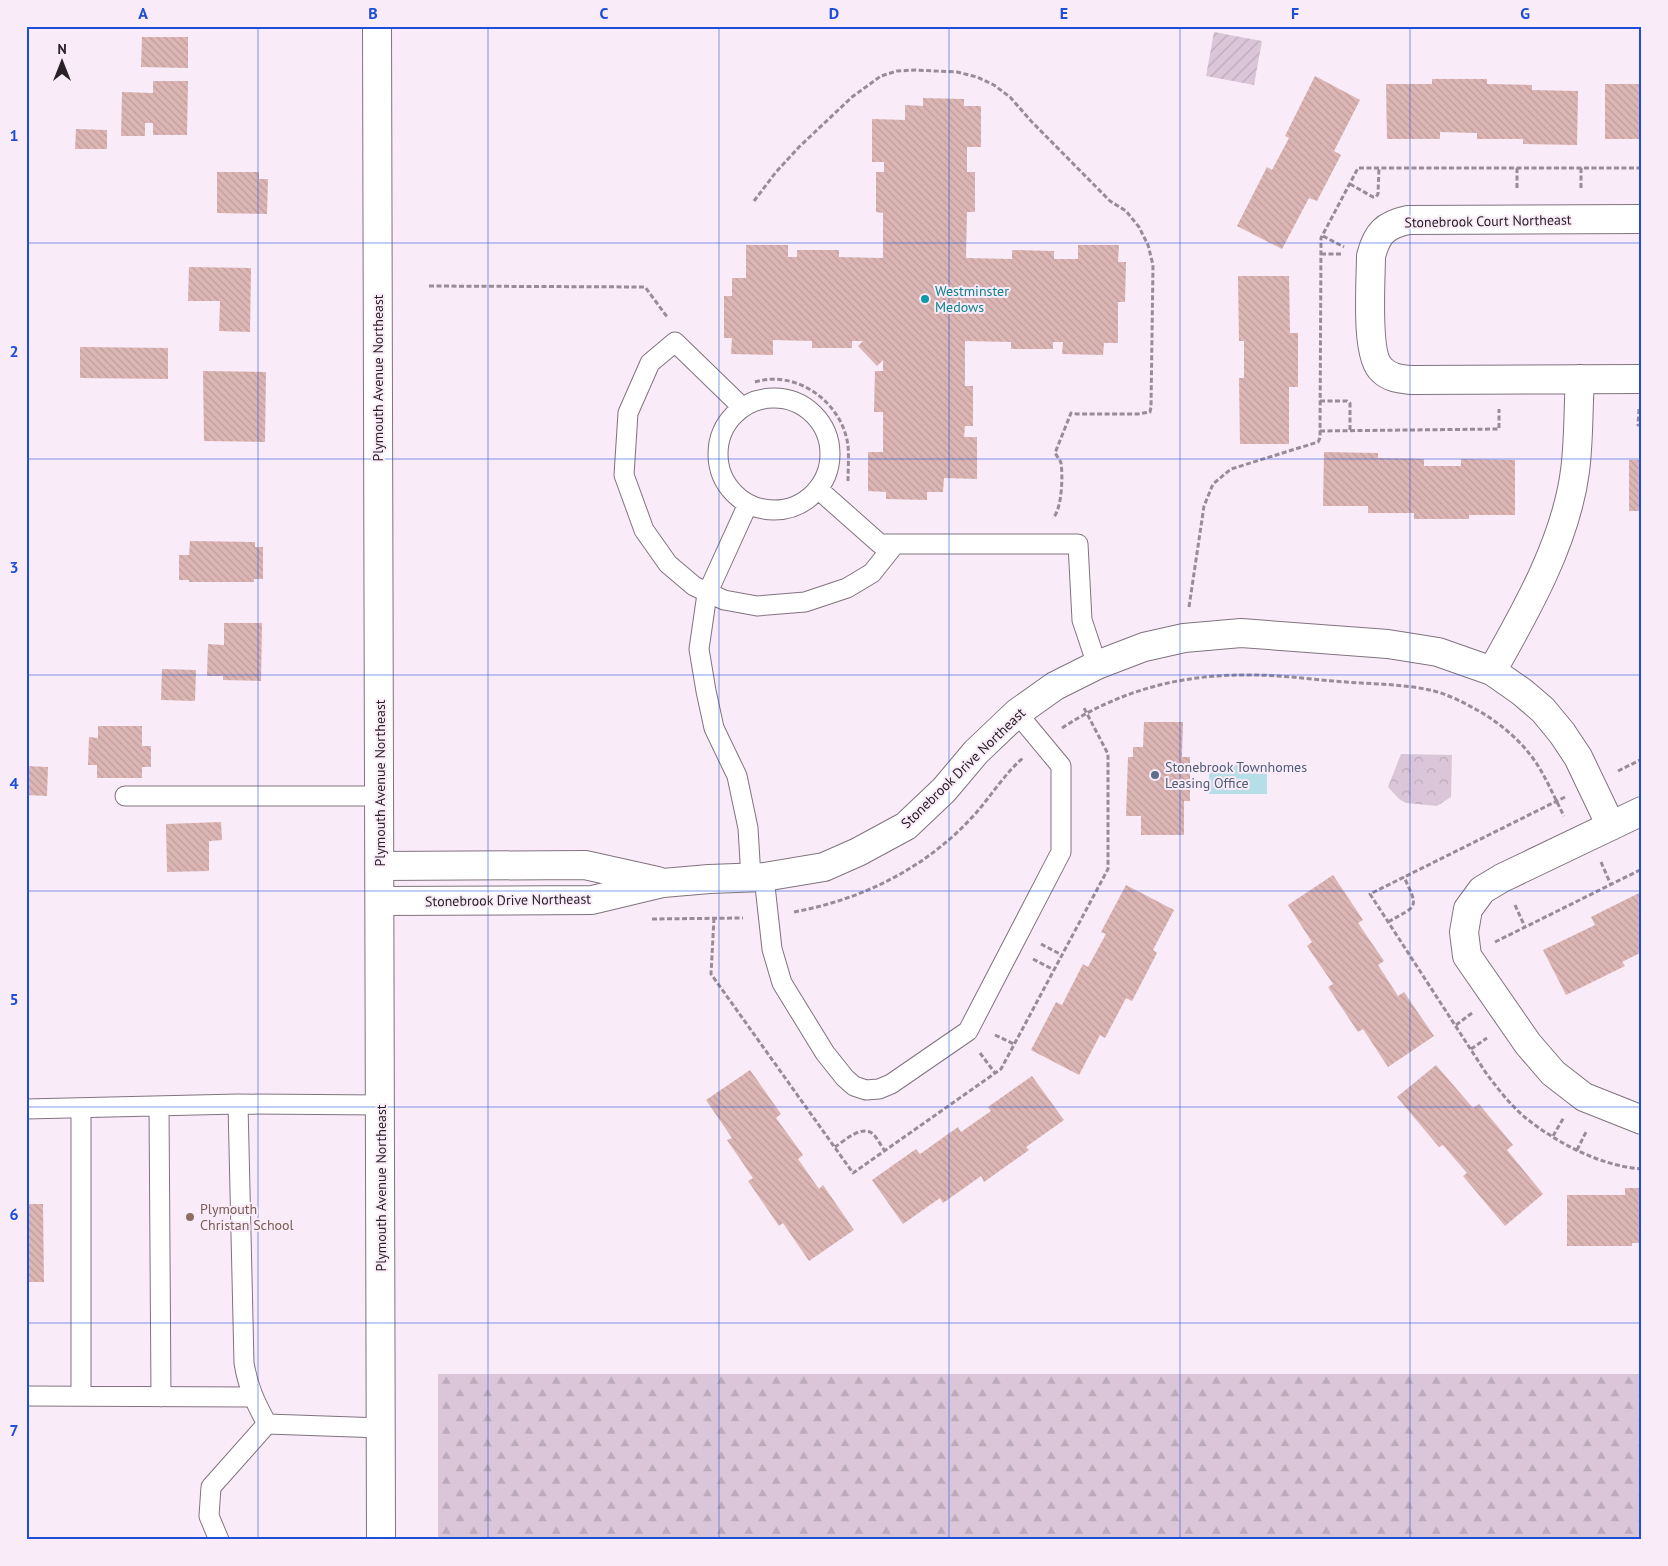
<svg xmlns="http://www.w3.org/2000/svg" width="1668" height="1566" font-family="'PT Sans',sans-serif">
	<defs>
		<pattern id="forest-firs" width="22" height="20" patternUnits="userSpaceOnUse" patternTransform="scale(1.25)"><rect width="22" height="20" fill="#dac6d8"/><path d="M5 1l3.5 6h-7zM16 11l3.5 6h-7z" fill="#bbaab9"/></pattern>
		<pattern id="park-crowns" width="20" height="18" patternUnits="userSpaceOnUse" patternTransform="scale(1.25)"><rect width="20" height="18" fill="#dac6d8"/><path d="M2 6a3 3 0 1 1 6 0M12 15a3 3 0 1 1 6 0" fill="none" stroke="#bbaab9"/></pattern>
		<pattern id="garden-furrows" width="10" height="10" patternUnits="userSpaceOnUse" patternTransform="scale(1.25)"><rect width="10" height="10" fill="#dac6d8"/><path d="M-1 1l2-2M0 10L10 0M9 11l2-2" fill="none" stroke="#bbaab9"/></pattern>
		<pattern id="building-back-hatch" width="6" height="6" patternUnits="userSpaceOnUse" patternTransform="scale(1.25)"><rect width="6" height="6" fill="#dcb6b4"/><path d="M-1 5l2 2M0 0l6 6M5-1l2 2" fill="none" stroke="#bd9c9b"/></pattern>
	</defs>
	<rect width="100%" height="100%" fill="#faebf8"/>
	<path fill="url(#forest-firs)" d="M438 1374H1642V1540H438Z"/>
	<path fill="url(#park-crowns)" d="M1401 754 1452 755 1451 797 1437 806 1406 803 1399 799 1388 787Z"/>
	<path fill="url(#garden-furrows)" d="M1214 32 1262 41 1254 85 1206 76Z"/>
	<path fill="#b5dee8" d="M1209 764H1267V794H1209Z"/>
	<path fill="url(#building-back-hatch)" d="M142 37H188V68L141 67Z
		M1315 76 1360 100 1334 151 1341 155 1317 201 1309 198 1282 249 1237 226 1267 167 1272 170 1289 138 1285 136Z
		M1432 79H1487V84L1532 85V90L1578 91 1577 145 1523 144V139H1477V133L1440 132V139H1387L1386 84H1432Z
		M153 81H188L187 135H153V123H145V136H121L122 92 153 93Z
		M1605 84H1642V139H1605Z
		M923 98 964 99V106H981V147H967V172H975V212H967L966 258 1012 259V250L1054 251V259H1078V245H1119L1118 262H1126L1125 302H1118V343H1104L1103 355 1062 354 1063 342H1053V349H1011V342L965 341V386H973V426H965L964 437H977V479L944 478 943 492H927V500L886 499V492L868 491V452H883V412H874L875 371H883V360L877 366 858 346 863 341H852V348H812V341L773 340V355L731 354 732 338H724V296H732V278H746V245H788V257H797V250H839V257L883 258V213L876 212V172H884V162H872V119L905 120V105L923 106Z
		M76 129 107 130V149H75Z
		M217 172H259V179H268L267 214 217 213Z
		M189 267 251 268 250 332 219 331 220 301H188Z
		M1238 276H1289L1290 333H1298V387H1289V444H1240L1239 378H1244V341H1239Z
		M80 347 168 348V379L80 378Z
		M203 371 266 372 265 442 204 441Z
		M1324 452 1378 453V458L1424 459V466H1461V459L1515 460V515H1469V519H1414V513H1368V506H1323Z
		M1629 460H1642V511H1629Z
		M190 541 255 542V547H263V579H254V582H189V580H179V555H189Z
		M224 623H262L261 681 223 680V676H207L208 644 224 645Z
		M162 669 196 670 195 701 161 700Z
		M1144 722H1183L1182 757H1190V801H1184V835H1141V816H1126L1128 757H1133V747H1143Z
		M98 726H142V746H151V767H142V778H97V765H88L89 737 98 738Z
		M26 766 48 767 47 796 26 795Z
		M221 822 222 840 209 841V871L167 872 166 824Z
		M1333 875 1363 920 1358 923 1384 961 1378 965 1398 996 1404 992 1434 1036 1388 1067 1363 1029 1358 1032 1328 987 1333 984 1307 946 1312 942 1288 905Z
		M1126 885 1174 910 1153 950 1157 953 1132 1001 1126 998 1105 1038 1100 1035 1079 1075 1031 1050 1056 1002 1062 1005 1083 964 1088 967 1106 934 1101 932Z
		M1639 893 1642 898V952L1622 962 1625 966 1566 995 1543 950 1595 925 1591 917Z
		M1436 1065 1473 1108 1479 1104 1513 1145 1507 1150 1543 1194 1505 1226 1463 1176 1467 1173 1443 1145 1439 1147 1397 1097Z
		M750 1070 781 1114 776 1118 803 1155 798 1159 819 1189 823 1185 854 1230 809 1261 783 1223 779 1226 748 1181 753 1178 727 1140 732 1138 706 1100Z
		M1032 1076 1064 1120 1026 1147 1029 1150 984 1182 981 1176 943 1203 940 1198 903 1224 872 1180 916 1149 920 1154 958 1127 961 1132 991 1111 988 1107Z
		M1625 1188H1642V1243H1632V1246H1567V1195H1625Z
		M26 1204H43L44 1282H26Z"/>
	<g fill="none" stroke-linecap="round" stroke-linejoin="round">
		<g stroke="#80737e" stroke-width="21">
			<path id="service" d="M718 454a56 56 0 1 1 112 0a56 56 0 1 1-112 0Z
				M742 407 675 342 650 363 628 413 624 475 644 530 668 564 694 586 724 600 757 606 805 602 847 588 872 573 895 544
				M818 489 880 544H1078L1082 620 1097 665
				M748 504 707 594 699 649 706 691 714 728 737 776 748 828 751 878
				M125 796H380
				M764 877 772 949 782 983 825 1053 845 1078 854 1086 866 1090 879 1089 891 1084 968 1031 1061 852V766L1017 713
				M238 1104 244 1363C248 1387 255 1402 267 1424
				M159 1106 161 1397
				M81 1108V1396
				M26 1109 238 1104 381 1105
				M26 1396 252 1397
				M219 1540 209 1516 211 1487 267 1424 382 1428"/>
		</g>
		<g stroke="#80737e" stroke-width="30">
			<path id="minor" d="M1642 219 1408 220C1385 225 1377 233 1371 256 1371 280 1365 356 1382 370 1390 378 1400 379 1411 380L1642 379
				M1492 671C1526 611 1566 541 1575 471 1579 441 1578 410 1580 379
				M1642 811 1502 878 1482 890 1468 909 1464 932 1467 956 1528 1044 1553 1073 1584 1097 1642 1120
				M380 866 585 865 657 881
				M380 901 592 900 663 883 709 879 764 877 824 867 858 852 906 826 944 790 976 752 1017 713 1055 686 1097 665 1144 647 1184 638 1241 633 1388 644 1438 652 1492 671 1522 692 1543 710 1562 733 1578 757 1611 826"/>
		</g>
		<g stroke="#80737e" stroke-width="30">
			<path id="secondary" d="M377 26 381 1540"/>
		</g>
		<path stroke="#988d97" stroke-width="3" stroke-dasharray="5 2.5" stroke-linecap="butt" d="M1517 168V190
			M1581 168V190
			M1350 184 1373 197H1376L1378 194 1379 168
			M754 201 776 172 799 147 852 97 881 76 897 71 915 70 957 72 977 77 994 85 1010 97 1031 121 1110 201 1126 211 1139 227 1148 245 1153 265 1151 407 1150 412 1138 414H1077L1071 413 1055 453C1057 456 1060 460 1061 463 1063 476 1062 509 1053 518
			M1323 236 1344 247
			M1321 254H1342
			M429 286 645 287 668 318
			M755 382C797 369 843 403 848 446 849 457 848 470 848 481
			M1320 401H1347L1350 403V430
			M1639 409 1638 425H1642
			M1320 431 1499 429V409
			M1189 607 1204 506 1213 484 1231 469 1318 442 1320 438 1321 238 1358 168H1642
			M1062 728C1120 690 1182 674 1251 675 1283 675 1315 680 1346 682 1372 684 1399 684 1425 689 1443 692 1461 701 1477 710 1501 723 1526 745 1540 769 1549 784 1556 801 1564 816
			M1618 771 1642 759
			M1565 797 1370 894 1486 1073C1498 1089 1511 1106 1527 1119 1559 1144 1601 1166 1642 1169
			M1601 862 1611 885
			M1515 905 1525 927
			M794 912C864 899 928 867 976 813 990 797 1007 771 1023 758
			M714 918 711 974 853 1173 1001 1069 1108 869V754L1083 706
			M652 919 743 918
			M1388 922C1418 905 1419 909 1404 877
			M1495 942 1642 869
			M1041 944 1062 955
			M1033 959 1054 970
			M1456 1025 1472 1013
			M995 1035 1014 1044
			M1471 1049 1487 1038
			M980 1053 995 1073
			M1553 1136 1564 1117
			M835 1147C844 1141 862 1124 873 1134 878 1139 881 1146 885 1151
			M1577 1150 1587 1130"/>
		<use href="#service" stroke="#fff" stroke-width="19"/>
		<use href="#minor" stroke="#fff" stroke-width="28"/>
		<use href="#secondary" stroke="#fff" stroke-width="28"/>
	</g>
	<path fill="none" stroke="#1d4ed8" stroke-width="1" stroke-opacity="0.55" d="M258 26V1540M488 26V1540M719 26V1540M949 26V1540M1180 26V1540M1410 26V1540M26 243H1642M26 459H1642M26 675H1642M26 891H1642M26 1107H1642M26 1323H1642"/>
	<circle fill="#0f9aa8" stroke="#faebf8" stroke-width="2" cx="925" cy="299" r="5"/>
	<circle fill="#5c6f8a" stroke="#faebf8" stroke-width="2" cx="1155" cy="775" r="5"/>
	<circle fill="#8d6e63" stroke="#faebf8" stroke-width="2" cx="190" cy="1217" r="5"/>
	<g text-anchor="middle" dominant-baseline="central" stroke-width="4" stroke-linejoin="round" paint-order="stroke">
		<g font-size="14" fill="#282227" stroke="#faebf8">
			<text transform="translate(1488 221) rotate(-1)">Stonebrook Court Northeast</text>
			<text transform="translate(378 378) rotate(-90)">Plymouth Avenue Northeast</text>
			<text transform="translate(963 768) rotate(-44)">Stonebrook Drive Northeast</text>
			<text transform="translate(380 783) rotate(-90)">Plymouth Avenue Northeast</text>
			<text transform="translate(508 900) rotate(-1)">Stonebrook Drive Northeast</text>
			<text transform="translate(381 1188) rotate(-90)">Plymouth Avenue Northeast</text>
		</g>
		<g font-size="14" fill="#0d838f" stroke="#faebf8" text-anchor="start">
			<text x="935" y="291">Westminster<tspan x="935" dy="16">Medows</tspan></text>
		</g>
		<g font-size="14" fill="#4e5e75" stroke="#faebf8" text-anchor="start">
			<text x="1165" y="767">Stonebrook Townhomes<tspan x="1165" dy="16">Leasing Office</tspan></text>
		</g>
		<g font-size="14" fill="#785e54" stroke="#faebf8" text-anchor="start">
			<text x="200" y="1209">Plymouth<tspan x="200" dy="16">Christan School</tspan></text>
		</g>
	</g>
	<rect width="1668" height="1566" fill="none" stroke="#faebf8" stroke-width="55"/>
	<g transform="translate(62 62)" stroke="#faebf8" stroke-width="4" paint-order="stroke">
	<path d="M0-4L9 19L0 12L-9 19Z" fill="#282227"/>
	<text y="-8" font-size="14" font-weight="bold" text-anchor="middle" fill="#282227">N</text>
	</g>
	<rect x="28" y="28" width="1612" height="1510" fill="none" stroke="#1d4ed8" stroke-width="2"/>
	<g font-size="16" text-anchor="middle" font-weight="bold" fill="#1d4ed8">
		<text x="143" y="19">A</text>
		<text x="373" y="19">B</text>
		<text x="604" y="19">C</text>
		<text x="834" y="19">D</text>
		<text x="1064" y="19">E</text>
		<text x="1295" y="19">F</text>
		<text x="1525" y="19">G</text>
		<text x="14" y="141">1</text>
		<text x="14" y="357">2</text>
		<text x="14" y="573">3</text>
		<text x="14" y="789">4</text>
		<text x="14" y="1005">5</text>
		<text x="14" y="1220">6</text>
		<text x="14" y="1436">7</text>
	</g>
</svg>
